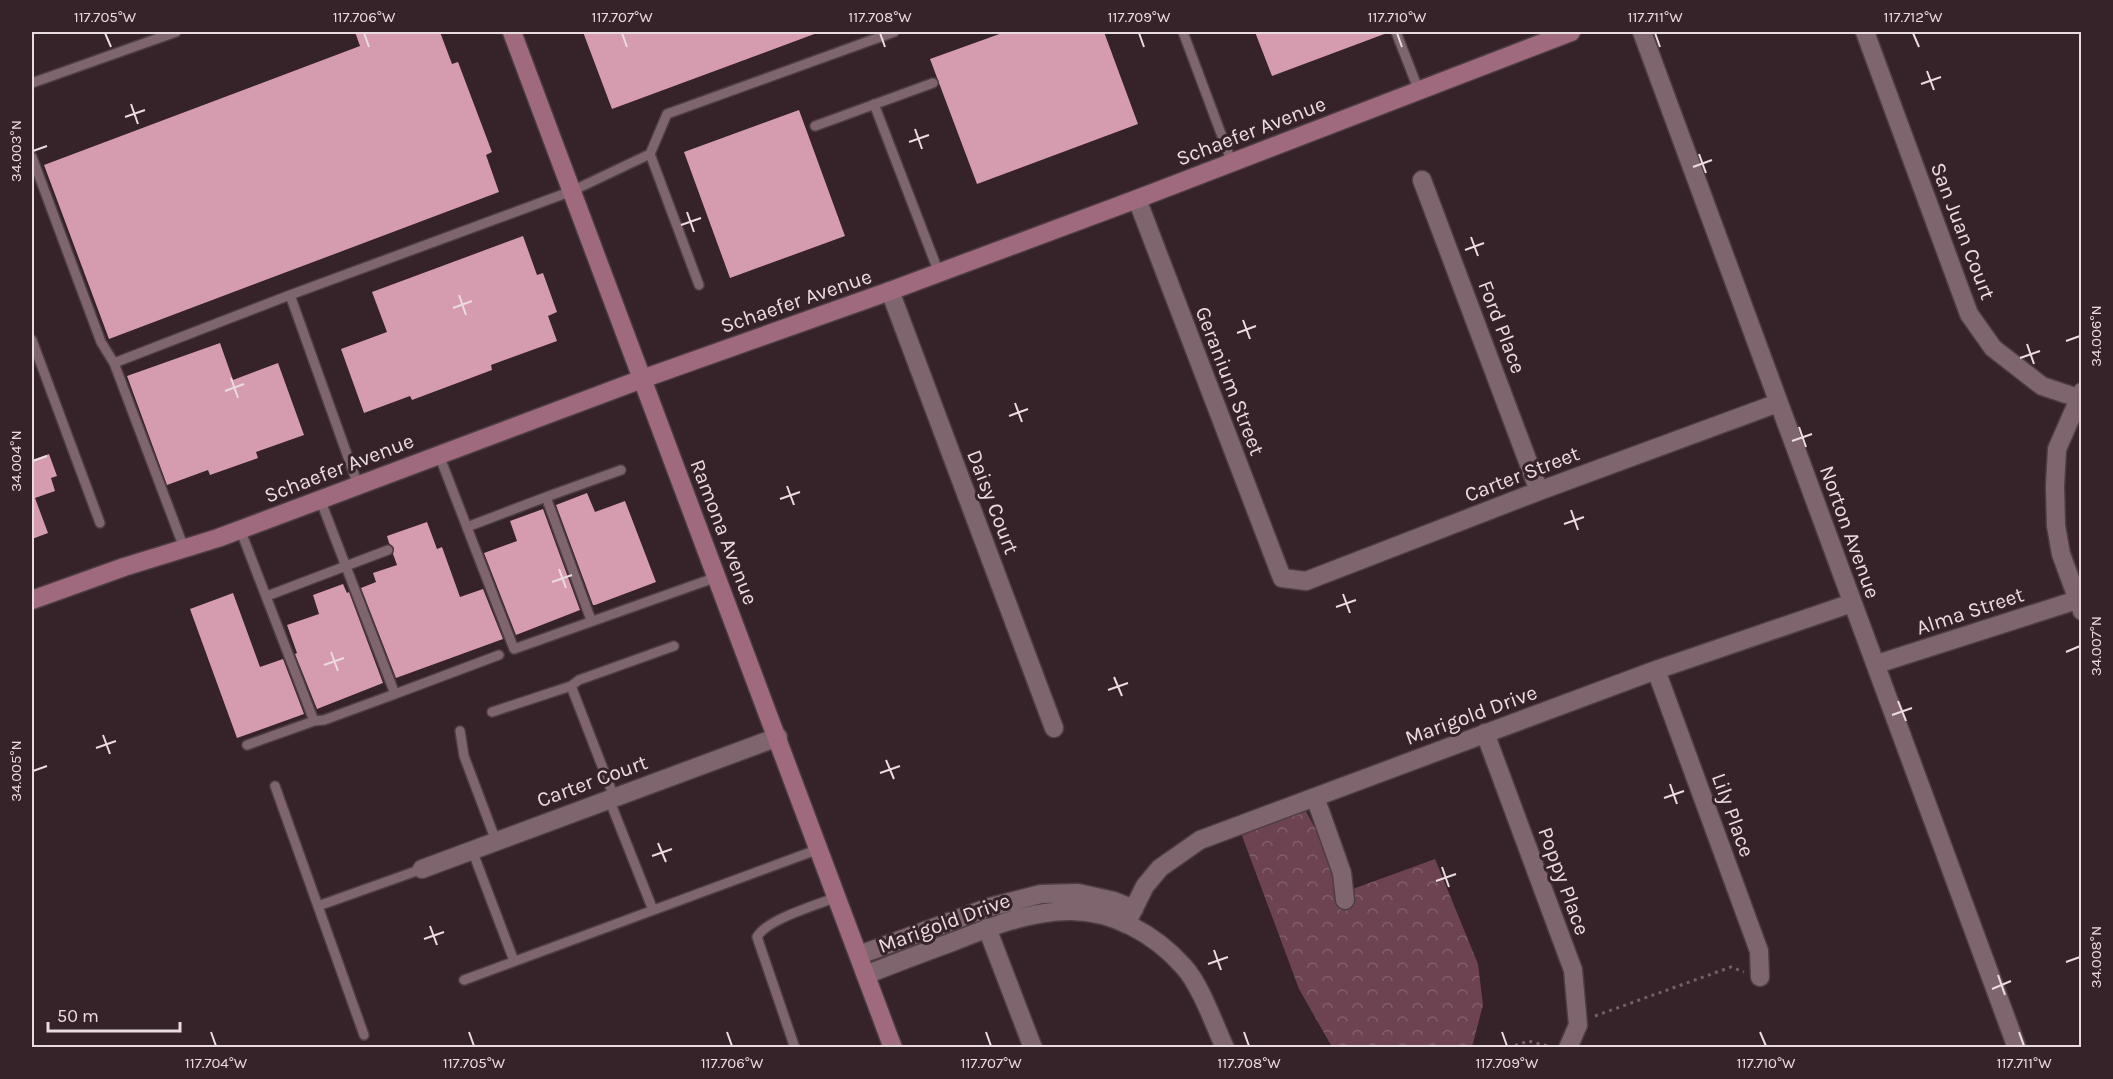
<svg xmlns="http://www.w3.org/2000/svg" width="2113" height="1079" font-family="Karla,sans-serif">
	<defs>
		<pattern id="park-crowns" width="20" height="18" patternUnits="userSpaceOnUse" patternTransform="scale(1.5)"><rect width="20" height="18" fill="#6d4352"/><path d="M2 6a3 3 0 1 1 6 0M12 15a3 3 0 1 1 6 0" fill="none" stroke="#825e6a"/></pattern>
	</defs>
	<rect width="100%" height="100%" fill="#362229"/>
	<path fill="url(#park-crowns)" d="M1304 808 1350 890 1435 859 1478 964 1483 1005 1472 1047H1332L1299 989 1241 833Z"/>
	<path fill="#d59baf" d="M355 32H440L452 64 458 62 492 152 486 155 499 192 109 339 44 165 360 46Z
		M583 32H817V33L612 109Z
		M1005 32H1104L1138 124 977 184 930 59Z
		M1255 32H1387V33L1272 76Z
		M799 110 845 236 730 278 684 152Z
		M523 236 537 275 543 273 557 312 548 316 557 341 491 365 492 370 412 400 410 396 364 413 341 349 387 332 372 292Z
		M220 343 233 380 278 363 304 435 256 452 258 458 210 475 208 470 167 485 127 376Z
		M49 454 57 476 51 478 55 491 35 498 48 533 32 539V460Z
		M587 493 595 512 625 501 656 582 595 605H593L556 505Z
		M543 509 580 610 516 635 484 553 517 541 510 521Z
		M427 522 437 549 442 547 460 597 483 589 503 639 396 678 361 588 376 582 373 573 397 565 393 554 394 548 389 543 387 536Z
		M343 584 347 593 349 592 383 683 317 709 295 654 297 653 287 625 319 614 313 595Z
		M233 593 260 667 283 659 304 714 237 738 190 609Z"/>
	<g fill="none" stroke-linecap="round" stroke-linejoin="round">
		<g stroke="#4e3d43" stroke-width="12">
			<path id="lane" d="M1183 32 1232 163
				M1396 32 1419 91
				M32 83 176 32
				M874 104 939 273
				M815 126 933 83
				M650 154 699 285
				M32 157 101 342 114 363 184 548
				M290 295 358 485
				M32 340 100 523
				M114 363 290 295 572 191 650 154 667 114 894 32
				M439 455 514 649 717 577
				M546 497 621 470
				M467 527 546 497 591 620
				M240 529 314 721
				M267 596 388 550
				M571 686 614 797
				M395 694 499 655
				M492 712 571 686 579 680 674 646
				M460 731 464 756 496 841
				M247 745 314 721 324 720 395 694 320 499
				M275 786 364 1035
				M609 799 653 910
				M472 850 514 961
				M318 906 422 869
				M464 980 819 849
				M795 1048 757 937C767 919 817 905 837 897"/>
		</g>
		<g stroke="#4e3d43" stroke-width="21">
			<path id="street" d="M1642 32 2017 1048
				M1865 32 1969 314 1993 348 2042 386 2078 398
				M1422 180 1539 491
				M1137 199 1282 578 1306 581 1539 491 1778 403
				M890 291 1054 728
				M2082 392 2057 449 2055 486 2056 526 2061 554 2082 611
				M1877 664 2077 600
				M1656 670 1759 951 1760 977
				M1485 733 1573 970 1578 1025 1568 1048
				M1315 797 1342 873 1345 900
				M422 869 778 737
				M1126 924 1145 886 1160 868 1200 840 1656 670 1852 603
				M987 928 1033 1048
				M859 955 990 907 1041 894 1078 893 1114 901 1134 909
				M866 975C895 963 925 952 955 941 990 927 1030 911 1069 911 1112 910 1155 934 1184 967 1201 986 1214 1024 1225 1048"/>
		</g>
		<g stroke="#4e3d43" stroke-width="21">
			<path id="secondary" d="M512 32 893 1048
				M32 600 124 567 218 538 642 379 890 291 1137 199 1571 32"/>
		</g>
		<path stroke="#736066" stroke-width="3" stroke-dasharray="3 4.5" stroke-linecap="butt" d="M1595 1016 1731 967 1744 972
			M1508 1048 1528 1041 1552 1047"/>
		<use href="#lane" stroke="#7f666e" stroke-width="9"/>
		<use href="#street" stroke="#7f666e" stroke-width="18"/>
		<use href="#secondary" stroke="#a06a7e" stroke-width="18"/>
	</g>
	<path fill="none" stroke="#eadbdf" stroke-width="2" d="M105 33 111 47M364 33 369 47M622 33 627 47M880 33 885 47M1139 33 1144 47M1397 33 1402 47M1655 33 1660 47M1913 33 1919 47M1927 71 1934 90M1921 84 1941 77M131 104 138 124M125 117 145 110M915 129 922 149M909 142 929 135M33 151 47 146M1699 154 1706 173M1693 167 1712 160M687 212 694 232M681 225 701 218M1471 237 1478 256M1465 250 1484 243M459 295 466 315M453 308 472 301M1243 320 1250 339M1237 333 1256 326M2066 341 2080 336M2027 344 2034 364M2020 358 2040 351M231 378 238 398M225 391 244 384M1015 403 1022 422M1009 416 1028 409M1799 427 1806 447M1792 441 1812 434M33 461 47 456M787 486 794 505M780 499 800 492M1571 510 1578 530M1564 524 1584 517M559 569 566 588M552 582 572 575M1343 594 1350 613M1336 607 1356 600M331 652 338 671M2066 652 2080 646M324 665 344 658M1114 677 1122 696M1108 690 1128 683M1898 701 1906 721M1892 715 1912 708M103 735 110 754M96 748 116 741M886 760 894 779M33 771 47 766M880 773 900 766M1670 784 1677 804M1664 798 1684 791M658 843 666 862M652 856 672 849M1442 867 1449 887M1436 881 1456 874M430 926 437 945M424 939 444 932M1214 950 1221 970M2066 962 2080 957M1208 964 1228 957M1998 975 2005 995M1992 989 2011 981M211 1032 216 1046M469 1032 474 1046M727 1032 732 1046M986 1032 991 1046M1244 1032 1249 1046M1502 1032 1507 1046M1760 1032 1766 1046M2019 1032 2024 1046"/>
	<g text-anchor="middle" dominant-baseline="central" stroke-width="6" stroke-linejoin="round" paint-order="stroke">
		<g font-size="21" fill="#eadbdf" stroke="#362229">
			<text transform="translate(1251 131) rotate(-21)">Schaefer Avenue</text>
			<text transform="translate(1963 231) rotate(69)">San Juan Court</text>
			<text transform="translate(796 301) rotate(-19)">Schaefer Avenue</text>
			<text transform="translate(1502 327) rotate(69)">Ford Place</text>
			<text transform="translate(1230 381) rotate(69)">Geranium Street</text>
			<text transform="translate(339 468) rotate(-21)">Schaefer Avenue</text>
			<text transform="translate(1522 474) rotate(-21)">Carter Street</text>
			<text transform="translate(993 502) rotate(69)">Daisy Court</text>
			<text transform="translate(724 532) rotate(69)">Ramona Avenue</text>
			<text transform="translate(1850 532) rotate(70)">Norton Avenue</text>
			<text transform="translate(1970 611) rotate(-18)">Alma Street</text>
			<text transform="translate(1471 715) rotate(-20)">Marigold Drive</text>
			<text transform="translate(592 781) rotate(-20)">Carter Court</text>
			<text transform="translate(1733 815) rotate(70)">Lily Place</text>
			<text transform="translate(1564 881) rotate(70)">Poppy Place</text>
			<text transform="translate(944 923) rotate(-20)">Marigold Drive</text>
		</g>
	</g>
	<rect width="2113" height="1079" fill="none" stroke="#362229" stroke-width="66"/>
	<path d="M48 1022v9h132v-9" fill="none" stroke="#eadbdf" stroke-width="3"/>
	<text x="57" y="1022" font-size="18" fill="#eadbdf" stroke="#362229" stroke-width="4.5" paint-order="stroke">50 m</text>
	<rect x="33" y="33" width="2047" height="1013" fill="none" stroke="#eadbdf" stroke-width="2"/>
	<g font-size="15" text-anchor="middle" fill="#eadbdf">
		<text x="105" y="22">117.705°W</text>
		<text x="364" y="22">117.706°W</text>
		<text x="622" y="22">117.707°W</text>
		<text x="880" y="22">117.708°W</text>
		<text x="1139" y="22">117.709°W</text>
		<text x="1397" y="22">117.710°W</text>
		<text x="1655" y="22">117.711°W</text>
		<text x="1913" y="22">117.712°W</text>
		<text transform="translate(16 151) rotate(-90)" y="5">34.003°N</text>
		<text transform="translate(2096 336) rotate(-90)" y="5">34.006°N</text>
		<text transform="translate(16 461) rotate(-90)" y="5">34.004°N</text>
		<text transform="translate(2096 646) rotate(-90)" y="5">34.007°N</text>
		<text transform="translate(16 771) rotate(-90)" y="5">34.005°N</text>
		<text transform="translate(2096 957) rotate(-90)" y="5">34.008°N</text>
		<text x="216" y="1068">117.704°W</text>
		<text x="474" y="1068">117.705°W</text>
		<text x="732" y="1068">117.706°W</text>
		<text x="991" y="1068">117.707°W</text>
		<text x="1249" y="1068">117.708°W</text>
		<text x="1507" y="1068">117.709°W</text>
		<text x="1766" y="1068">117.710°W</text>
		<text x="2024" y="1068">117.711°W</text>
	</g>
</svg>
